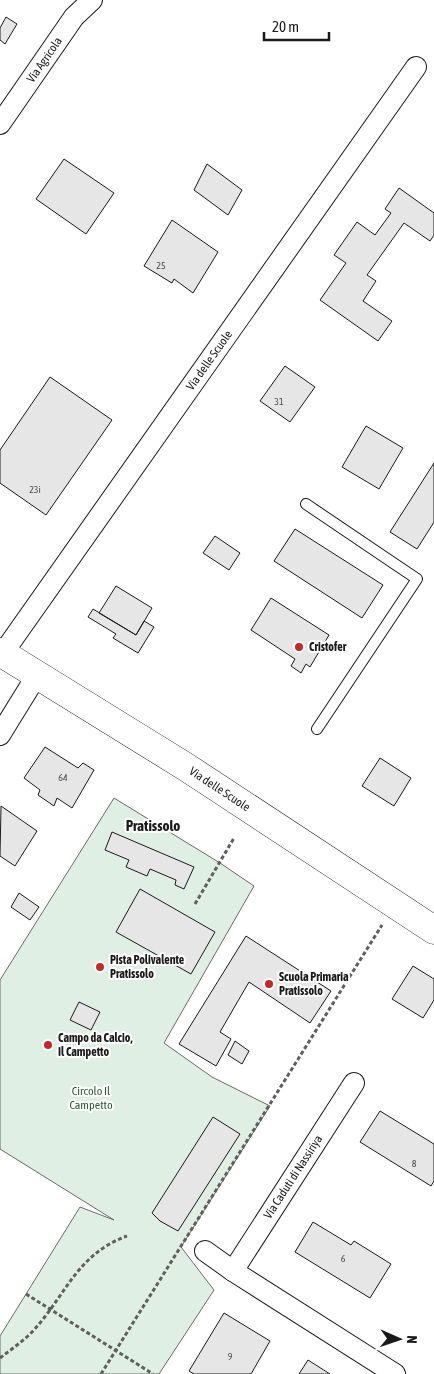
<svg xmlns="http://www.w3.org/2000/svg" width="434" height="1374" font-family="'Asap Condensed',sans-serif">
	<rect width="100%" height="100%" fill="#fff"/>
	<path fill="#e0efe3" stroke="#6a6a6a" d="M114 798 220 863 254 886 164 1043 212 1077 270 1106 181 1247 214 1290 159 1374H0V1336L80 1207 114 1220 0 1149V980Z"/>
	<path fill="#e6e6e6" stroke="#1a1a1a" d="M6 17 17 24 5 44 0 40V28Z
		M64 159 114 193 86 234 36 199Z
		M207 164 242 190 228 215 194 190Z
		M399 188 434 213V235L430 241 404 223 367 275 376 281 363 301 392 321 378 341 320 300 346 263 334 255 357 222 375 235 391 213 385 209Z
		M172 220 218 252 193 293 174 279 172 283 144 266Z
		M285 366 315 387 290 422 260 401Z
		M50 377 112 420 46 515 0 483V450Z
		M366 426 403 448 379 489 342 467Z
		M434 463V522L417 549 390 532Z
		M295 529 383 585 362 618 274 561Z
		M215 536 240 553 229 570 203 553Z
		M116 586 152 608 136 635 99 613Z
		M271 598 329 635 310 667 306 664 301 673 291 666 295 659 251 630Z
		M93 609 136 635 144 621 154 627 138 653 113 638 116 634 88 617Z
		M45 747 78 768 83 763 94 770 72 808 57 798 54 806 38 795 40 790 24 778Z
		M380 758 411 778 394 806 362 786Z
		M1 806 37 831 15 866 0 856Z
		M112 832 194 867 184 889 175 885 176 880 150 869 147 876 126 867 129 860 105 850Z
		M140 889 215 932 191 974 116 932Z
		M19 893 39 907 30 920 11 907Z
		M246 936 331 991 310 1023 249 982 220 1032 231 1039 216 1066 179 1044Z
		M413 966 434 979V1000L423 1018 392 999Z
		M79 1002 100 1012 91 1030 70 1020Z
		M235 1041 249 1051 242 1064 228 1055Z
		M380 1111 434 1144V1181L431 1186 360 1142Z
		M213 1117 240 1134 178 1231 160 1221 152 1213Z
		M313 1222 351 1245 354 1241 391 1264 370 1298 295 1252Z
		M224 1313 270 1341 251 1374H194L189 1371Z
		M308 1360 330 1374H299Z"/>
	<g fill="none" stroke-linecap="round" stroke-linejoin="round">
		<g stroke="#1a1a1a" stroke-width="12">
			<path id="lane" d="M306 504 417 579 317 729"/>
		</g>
		<g stroke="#1a1a1a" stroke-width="22">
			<g id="street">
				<path id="s1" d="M0 124 74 17 92 0"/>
				<path id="s2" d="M3 653 416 67"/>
				<path d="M0 735 37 675"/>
				<path d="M354 1083 233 1271 395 1374"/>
				<path d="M205 1251 233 1271"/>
			</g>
		</g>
		<g stroke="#1a1a1a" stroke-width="29">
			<g id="primary">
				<path id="s3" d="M0 652 186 767 434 930"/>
			</g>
		</g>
		<path stroke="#5f5f5f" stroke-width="3" stroke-dasharray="4 2.5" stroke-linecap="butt" d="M195 904 234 838
			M26 1294 153 1374
			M0 1358C9 1351 19 1344 28 1336 64 1301 74 1255 127 1236
			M101 1374 382 925"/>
		<use href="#lane" stroke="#fff" stroke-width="10"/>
		<use href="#street" stroke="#fff" stroke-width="20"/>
		<use href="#primary" stroke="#fff" stroke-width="28"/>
	</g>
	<g fill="#c62828" stroke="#fff" stroke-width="2">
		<circle cx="299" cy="647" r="5"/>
		<circle cx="100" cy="967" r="5"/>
		<circle cx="269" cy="984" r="5"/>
		<circle cx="48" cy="1045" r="5"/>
	</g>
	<g text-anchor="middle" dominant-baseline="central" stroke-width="4" stroke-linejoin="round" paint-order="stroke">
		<g font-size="10" fill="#4d4d4d">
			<text x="161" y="265">25</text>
			<text x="279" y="401">31</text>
			<text x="35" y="489">23i</text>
			<text x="63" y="777">64</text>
			<text x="414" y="1163">8</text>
			<text x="343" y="1258">6</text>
			<text x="230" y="1356">9</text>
		</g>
		<g font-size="12" fill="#1a1a1a" stroke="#fff">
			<text stroke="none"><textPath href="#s1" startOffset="78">Via Agricola</textPath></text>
			<text stroke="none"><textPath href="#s2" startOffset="358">Via delle Scuole</textPath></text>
			<text stroke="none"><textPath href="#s3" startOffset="259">Via delle Scuole</textPath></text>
			<text transform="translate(293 1177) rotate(-57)">Via Caduti di Nassiriya</text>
		</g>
		<g font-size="12" font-weight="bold" fill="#1a1a1a" stroke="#fff" text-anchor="start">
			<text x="309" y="647">Cristofer</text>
			<text x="110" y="960">Pista Polivalente<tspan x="110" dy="14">Pratissolo</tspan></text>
			<text x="279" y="977">Scuola Primaria<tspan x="279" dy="14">Pratissolo</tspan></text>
			<text x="58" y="1038">Campo da Calcio,<tspan x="58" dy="14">Il Campetto</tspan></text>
		</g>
		<g font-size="12" fill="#2b5a34" stroke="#fff">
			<text x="91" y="1091">Circolo Il<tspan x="91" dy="14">Campetto</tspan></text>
		</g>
		<g font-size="15" font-weight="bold" fill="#1a1a1a" stroke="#fff">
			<text x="153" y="825">Pratissolo</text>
		</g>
	</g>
	<g transform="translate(399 1339) rotate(92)" stroke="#ffffff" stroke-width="4" paint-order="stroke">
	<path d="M0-4L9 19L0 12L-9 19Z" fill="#1a1a1a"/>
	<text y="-8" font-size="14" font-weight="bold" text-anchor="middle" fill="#1a1a1a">N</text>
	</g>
	<path d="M264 32v8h65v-8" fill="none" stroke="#1a1a1a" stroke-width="2.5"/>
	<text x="272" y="32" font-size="15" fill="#1a1a1a" stroke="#ffffff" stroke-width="4" paint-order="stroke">20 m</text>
</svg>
